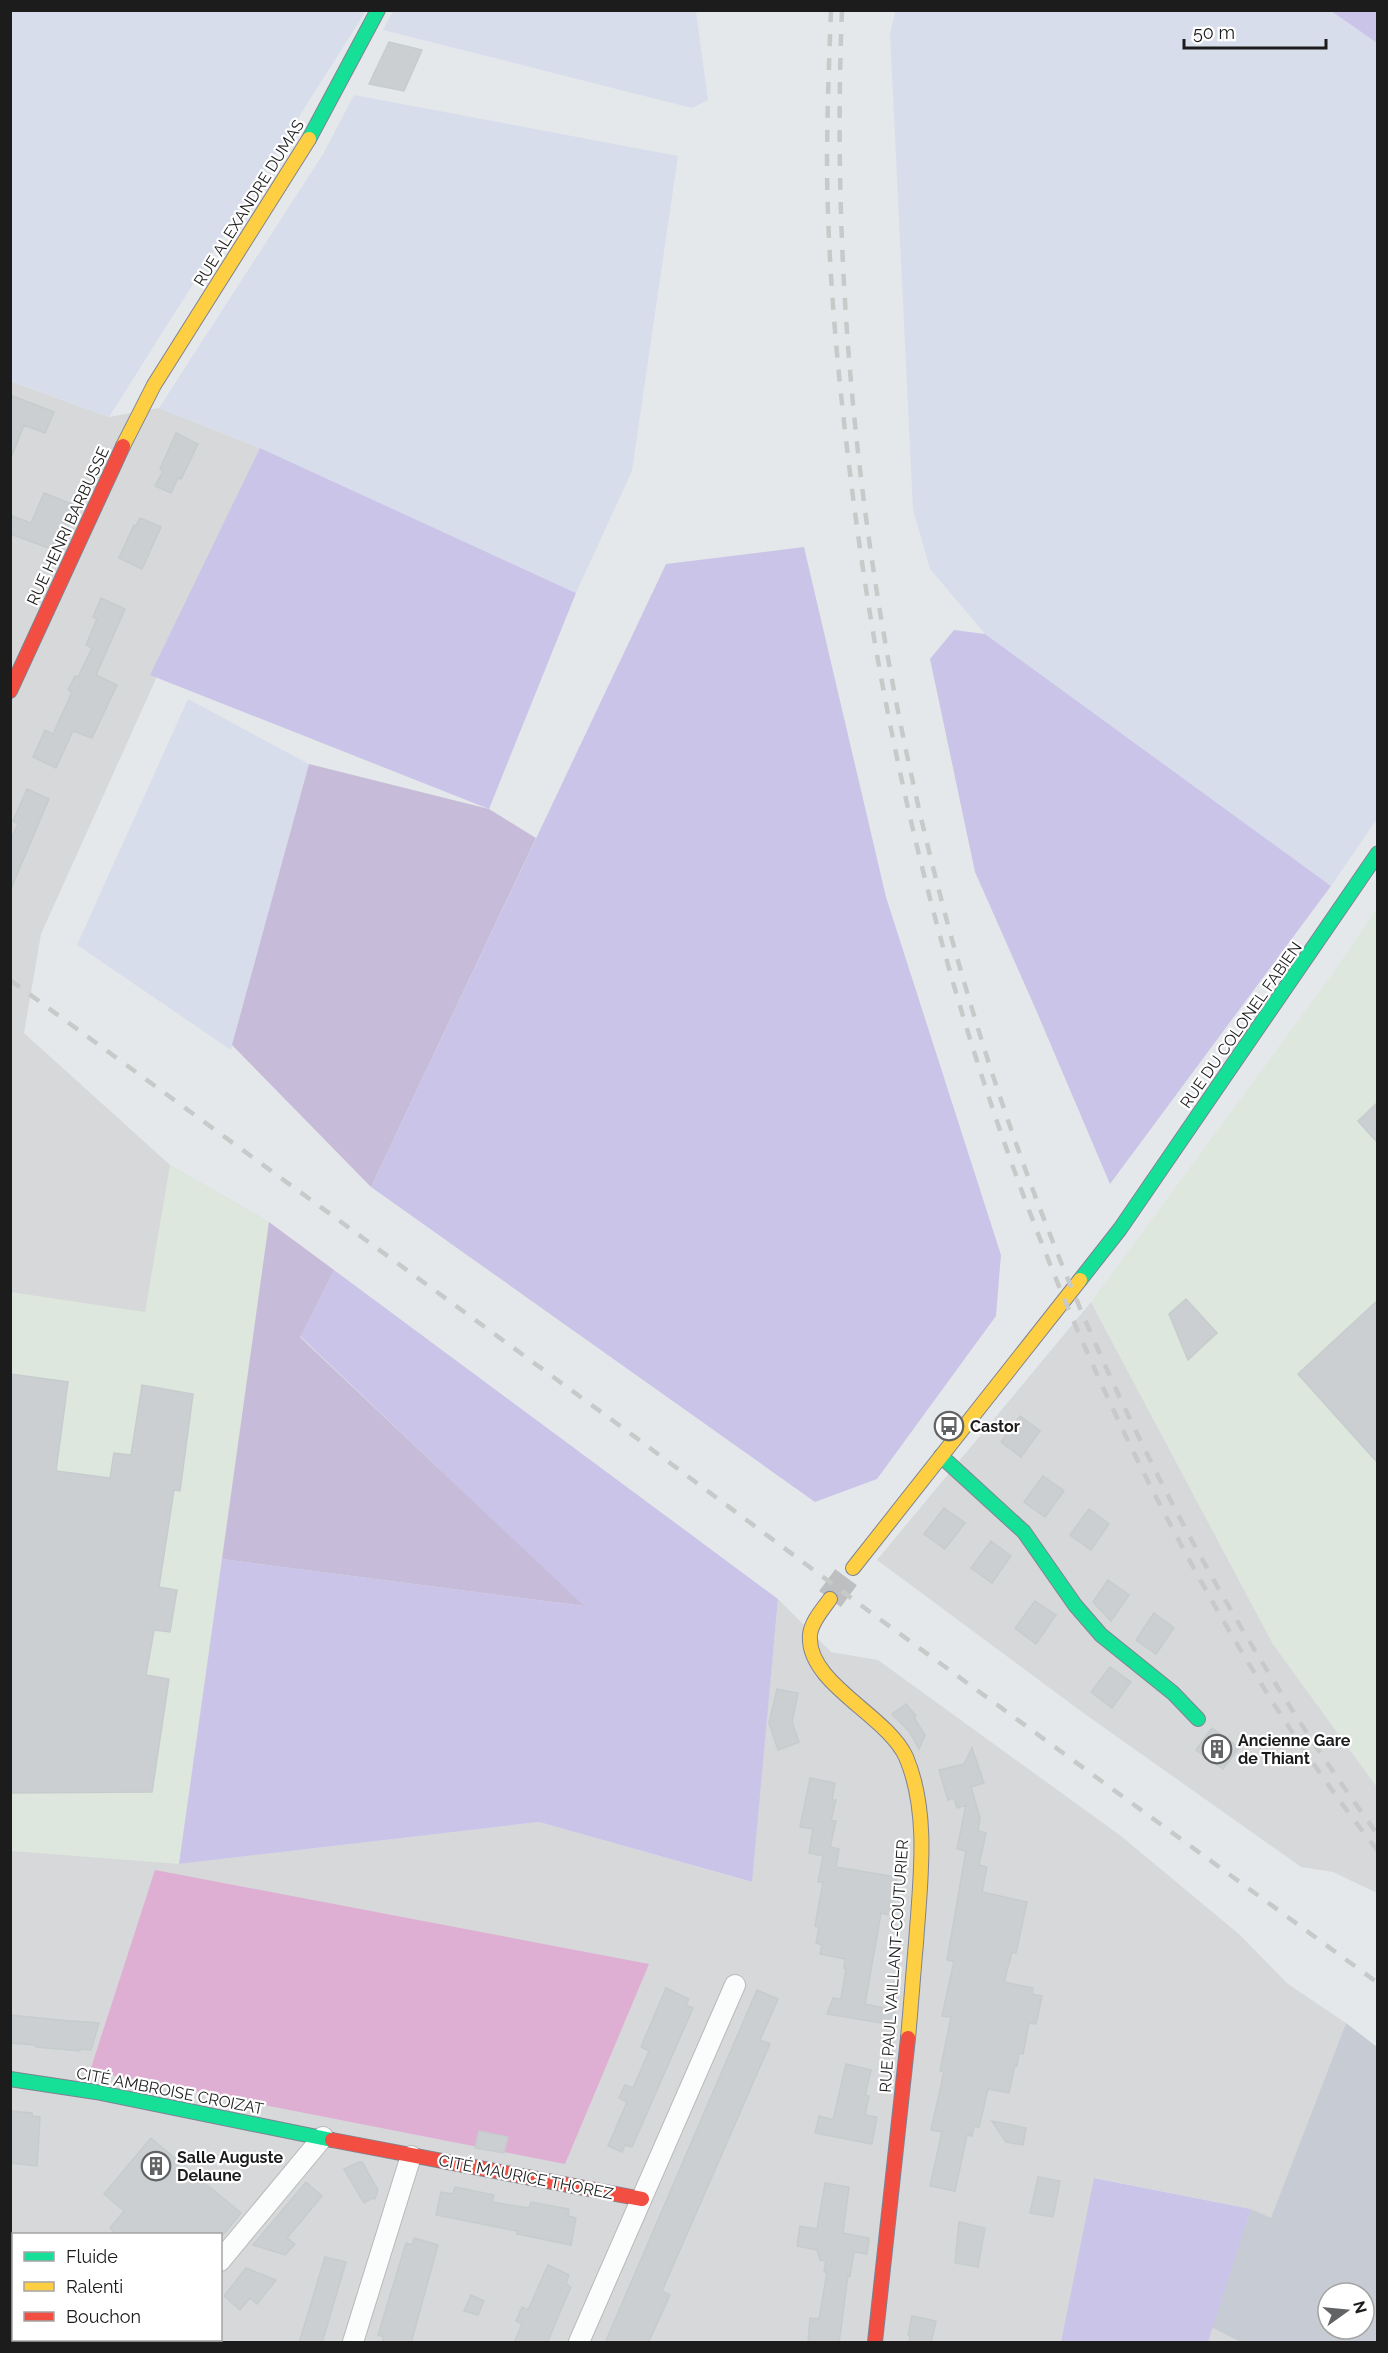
<svg xmlns="http://www.w3.org/2000/svg" width="1388" height="2353" font-family="Raleway,sans-serif">
	<rect width="100%" height="100%" fill="#e5e8ea"/>
	<path fill="#d6d8d9" fill-rule="evenodd" d="M10 381 109 417 159 408 260 448 41 934 24 1033 170 1165 269 1222 179 1864 539 1822 751 1882 778 1599 831 1652 878 1660 1121 1836 1240 1935 1288 1984 1346 2023 1271 2219 1251 2209 1095 2178 1061 2342H11ZM14 2234H220V2340H14Z
		M1091 1302 1273 1644 1377 1787V1893L1333 1872 1301 1867 1082 1712 877 1560Z
		M1211 2327 1240 2342H1208Z"/>
	<path fill="#dde7de" d="M1377 908V1787L1273 1644 1091 1302 1331 976Z
		M170 1165 269 1222 179 1864 11 1851 10 1292 145 1312Z"/>
	<path fill="#c7cbd3" fill-rule="evenodd" d="M1346 2023 1377 2047V2342H1240L1211 2327 1251 2209 1271 2218ZM1328 2293H1364V2329H1328Z"/>
	<path fill="#d8ddeb" d="M10 11H366L109 417 11 381Z
		M393 11H696L708 100 692 108 383 30Z
		M895 11H1331L1377 43V819L1331 886 985 634 930 569 913 510 890 34Z
		M354 95 678 156 632 471 576 593 260 448 159 408 323 154Z
		M188 699 309 764 231 1050 77 945Z"/>
	<path fill="#cac5e8" d="M1331 11H1377V43Z
		M260 448 576 593 489 809 150 675Z
		M804 547 886 897 1001 1255 996 1316 877 1479 815 1502 371 1187 666 564Z
		M954 630 985 634 1331 886 1110 1184 1036 1010 975 872 930 659Z
		M334 1270 778 1599 752 1882 539 1822 179 1864 222 1559 583 1606 300 1336Z
		M1094 2178 1251 2209 1208 2342H1061Z"/>
	<path fill="#c6bbd9" d="M309 764 489 809 536 838 371 1187 232 1045Z
		M269 1222 334 1270 300 1337 584 1606 222 1559Z"/>
	<path fill="#dfafd3" d="M155 1870 649 1964 565 2164 90 2071Z"/>
	<path fill="#cbcfd1" stroke="#c6cccd" stroke-width="1.5" d="M389 42 422 50 404 91 369 84Z
		M10 395 54 412 45 433 24 425 11 458Z
		M176 433 198 444 181 479 178 478 171 493 155 486 163 471 160 469Z
		M44 493 74 505 69 525 57 551 10 534V515L31 523Z
		M140 518 161 527 142 569 119 558 134 525 136 526Z
		M101 598 125 609 96 675 117 685 92 738 73 731 56 768 33 757 45 730 53 734 72 692 68 690 75 676 78 677 92 648 86 645 97 619 93 617Z
		M27 789 49 799 10 891V841L18 824 13 821Z
		M1377 1103V1142L1358 1121Z
		M1186 1299 1217 1333 1188 1360 1169 1314Z
		M1377 1301V1462L1298 1374Z
		M10 1374 68 1382 56 1471 110 1478 114 1453 131 1455 142 1385 193 1394 180 1491 174 1490 159 1587 177 1590 170 1632 154 1630 146 1675 169 1679 152 1792 10 1793Z
		M1020 1416 1040 1431 1021 1457 1001 1442Z
		M1043 1476 1064 1491 1045 1517 1024 1502Z
		M944 1508 965 1523 945 1549 924 1534Z
		M1089 1509 1109 1524 1091 1550 1070 1535Z
		M991 1541 1011 1556 992 1583 971 1568Z
		M1108 1580 1129 1595 1111 1621 1093 1602Z
		M1035 1601 1056 1615 1036 1644 1015 1628Z
		M1154 1613 1174 1628 1156 1654 1136 1640Z
		M1110 1667 1131 1682 1112 1708 1091 1692Z
		M777 1689 798 1693 792 1722 799 1742 778 1750 769 1723Z
		M906 1704 916 1716 914 1718 925 1735 919 1749 909 1731 892 1714Z
		M1212 1728 1239 1748 1223 1769 1196 1750Z
		M972 1748 984 1783 971 1787 980 1818 978 1831 986 1833 979 1865 987 1867 982 1892 1027 1902 1016 1953 1012 1952 1004 1982 1033 1988 1032 1994 1042 1996 1036 2024 1029 2023 1023 2054 1019 2053 1017 2066 1015 2065 1009 2093 988 2089 979 2127 974 2126 972 2136 967 2135 955 2191 930 2186 942 2132 931 2130 944 2072 940 2071 951 2017 942 2016 954 1961 947 1960 966 1851 957 1849 966 1805 957 1808 954 1798 948 1800 939 1770 964 1764Z
		M810 1778 835 1783 832 1800H836L831 1820 836 1821 830 1847 839 1849 836 1867 897 1877 890 1915 881 1913 865 2004 895 2010 893 2025 827 2014 833 1998 841 1999 846 1969 844 1968 845 1959 820 1954 822 1945 816 1943 819 1927 815 1926 823 1882H818L823 1856 809 1853 813 1829 800 1827Z
		M666 1988 689 1999 686 2005 693 2008 632 2147 625 2145 622 2152 608 2146 627 2102 619 2098 625 2085 633 2088 649 2051 641 2047Z
		M757 1990 778 1999 760 2040 770 2044 662 2291 670 2295 648 2343H605Z
		M10 2015 59 2020 99 2023 91 2050 80 2049V2051L36 2047V2045L10 2043Z
		M846 2064 871 2070 865 2095 869 2096 865 2115 877 2117 872 2144 815 2133 819 2116 833 2120Z
		M10 2111 32 2113V2116L40 2117 37 2166 10 2163Z
		M992 2121 1026 2128 1023 2145 1006 2142Z
		M479 2131 508 2137 504 2153 475 2148Z
		M151 2138 241 2213 223 2235 211 2232 210 2235H117L110 2228 124 2211 104 2194Z
		M359 2162H362L378 2190 375 2199 372 2198 364 2203 344 2169Z
		M1038 2177 1060 2181 1053 2217 1030 2213Z
		M306 2182 322 2196 287 2238 295 2244 285 2255 253 2245Z
		M825 2183 849 2187 843 2233 869 2238 867 2254 854 2252 850 2276 848 2275 839 2343H808L810 2318 819 2319 827 2272H824L826 2261 820 2260 817 2250 797 2246 800 2226 817 2229Z
		M455 2187 494 2195 492 2202 510 2205 529 2208 531 2202 569 2209 568 2216 576 2218 571 2245 517 2234V2231L436 2215 441 2192 453 2194Z
		M959 2222 985 2228 978 2267 955 2263Z
		M414 2238 438 2245 411 2343H382L384 2337 378 2335 406 2243 412 2245Z
		M325 2257 346 2262 322 2343H299Z
		M548 2265 569 2275 566 2284 571 2287 563 2305 547 2343H514L522 2324 516 2321 522 2307 528 2310Z
		M246 2268 276 2280 257 2304 250 2298 240 2310 224 2296Z
		M471 2295 484 2301 478 2315 464 2311Z
		M912 2316 936 2321 931 2343H909L910 2336 908 2335Z"/>
	<g fill="none" stroke-linecap="round" stroke-linejoin="round">
		<path stroke="#bdbfc1" stroke-width="27" stroke-dasharray="27 14" stroke-linecap="butt" d="M830 1599 853 1568"/>
		<g stroke="#b8b9ba" stroke-width="22">
			<path id="street" d="M220 2261 323 2137
				M353 2342 411 2156
				M579 2342 735 1985"/>
		</g>
		<g stroke="#7e8393" stroke-width="16">
			<path id="fast" d="M309 139 378 10
				M1080 1280 1120 1229 1378 853
				M941 1456 1024 1532 1075 1605 1101 1635 1173 1693 1198 1719
				M10 2079 96 2092 332 2140"/>
		</g>
		<g stroke="#7e8393" stroke-width="16">
			<path id="slow" d="M123 446 154 385 309 139
				M853 1568 1080 1280
				M830 1599C823 1609 811 1622 810 1635 806 1683 887 1715 906 1757 930 1813 920 1883 916 1943 913 1975 911 2006 908 2038"/>
		</g>
		<g stroke="#7e8393" stroke-width="16">
			<path id="jam" d="M10 691 123 446
				M332 2140 642 2199
				M875 2342 908 2038"/>
		</g>
		<use href="#street" stroke="#fbfcfc" stroke-width="20"/>
		<use href="#fast" stroke="#16e098" stroke-width="14"/>
		<use href="#slow" stroke="#ffcf43" stroke-width="14"/>
		<use href="#jam" stroke="#f24e42" stroke-width="14"/>
		<path stroke="#c8c9c9" stroke-width="4.5" stroke-dasharray="12 12" stroke-linecap="butt" d="M831 10C829 63 827 115 827 168 828 272 838 377 851 481 894 832 993 1177 1154 1493 1218 1618 1291 1741 1378 1851
			M842 10C832 254 854 497 903 736 985 1132 1138 1507 1378 1835
			M10 980 623 1428 870 1612 1378 1983"/>
	</g>
	<defs>
		<g id="bus-ring" transform="scale(1.5)"><circle r="9.5" fill="#fff" stroke="#626364" stroke-width="1.5"/><path d="M-5-6H5V4H4V6H2V4H-2V6H-4V4H-5ZM-3.5-4V0h7V-4ZM-3.5 1.2v1.5H-2V1.2ZM2 1.2v1.5H3.5V1.2Z" fill="#626364"/></g>
		<g id="building-ring" transform="scale(1.5)"><circle r="9.5" fill="#fff" stroke="#626364" stroke-width="1.5"/><path d="M-4-6H4V6H1V3H-1V6H-4ZM-2.5-4.3h1.7v1.8h-1.7ZM.8-4.3h1.7v1.8H.8ZM-2.5-1h1.7V.8h-1.7ZM.8-1h1.7V.8H.8Z" fill="#626364"/></g>
	</defs>
	<g fill-rule="evenodd">
		<use href="#bus-ring" x="949" y="1426"/>
		<use href="#building-ring" x="1217" y="1749"/>
		<use href="#building-ring" x="156" y="2166"/>
	</g>
	<g text-anchor="middle" dominant-baseline="central" stroke-width="4.5" stroke-linejoin="round" paint-order="stroke">
		<g font-size="16" fill="#1c1c1c" stroke="#fff">
			<text transform="translate(249 203) rotate(-58)">RUE ALEXANDRE DUMAS</text>
			<text transform="translate(68 526) rotate(-65)">RUE HENRI BARBUSSE</text>
			<text transform="translate(1241 1025) rotate(-55)">RUE DU COLONEL FABIEN</text>
			<text transform="translate(894 1966) rotate(-86)">RUE PAUL VAILLANT-COUTURIER</text>
			<text transform="translate(170 2091) rotate(11)">CITÉ AMBROISE CROIZAT</text>
			<text transform="translate(526 2177) rotate(11)">CITÉ MAURICE THOREZ</text>
		</g>
		<g font-size="16" font-weight="bold" fill="#1c1c1c" stroke="#fff" text-anchor="start">
			<text x="970" y="1426">Castor</text>
			<text x="1238" y="1740">Ancienne Gare<tspan x="1238" dy="18">de Thiant</tspan></text>
			<text x="177" y="2157">Salle Auguste<tspan x="177" dy="18">Delaune</tspan></text>
		</g>
	</g>
	<rect width="1388" height="2353" fill="none" stroke="#1c1c1c" stroke-width="24"/>
	<rect x="12" y="2233" width="210" height="108" fill="#ffffff" stroke="#a4a4a4" stroke-width="1.5"/>
	<rect x="24" y="2252" width="30" height="9" fill="#16e098" stroke="#a4a4a4" stroke-width="1.5"/>
	<text x="66" y="2263" font-size="18" fill="#1c1c1c">Fluide</text>
	<rect x="24" y="2282" width="30" height="9" fill="#ffcf43" stroke="#a4a4a4" stroke-width="1.5"/>
	<text x="66" y="2293" font-size="18" fill="#1c1c1c">Ralenti</text>
	<rect x="24" y="2312" width="30" height="9" fill="#f24e42" stroke="#a4a4a4" stroke-width="1.5"/>
	<text x="66" y="2323" font-size="18" fill="#1c1c1c">Bouchon</text>
	<g transform="translate(1346 2311) rotate(75)"><circle r="28" fill="#ffffff" stroke="#a4a4a4" stroke-width="1.5"/>
	<path d="M0-4.5L10 22L0 15L-10 22Z" fill="#626364"/>
	<text y="-9" font-size="16" font-weight="bold" text-anchor="middle" fill="#1c1c1c">N</text>
	</g>
	<path d="M1184 39v9h142v-9" fill="none" stroke="#1c1c1c" stroke-width="3"/>
	<text x="1193" y="39" font-size="18" fill="#1c1c1c" stroke="#ffffff" stroke-width="4.5" paint-order="stroke">50 m</text>
</svg>
